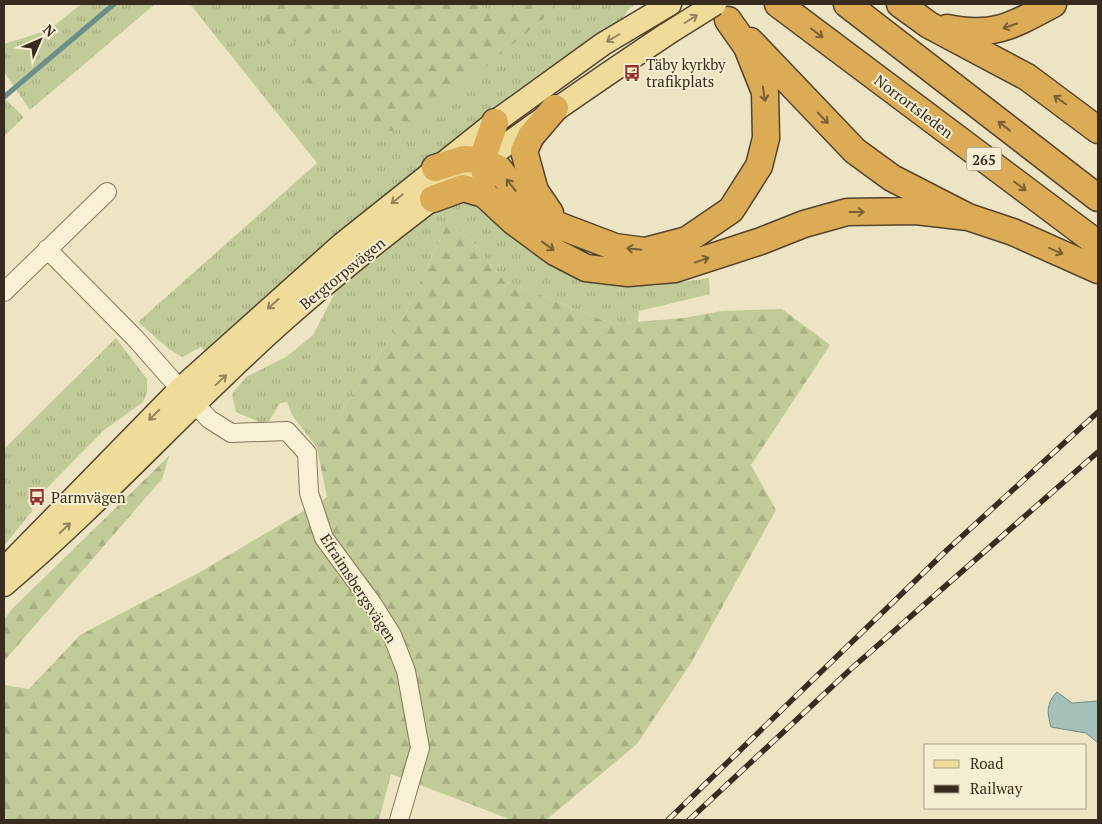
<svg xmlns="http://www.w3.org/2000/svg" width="1102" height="824" font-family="'PT Serif',serif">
	<defs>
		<pattern id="grass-tufts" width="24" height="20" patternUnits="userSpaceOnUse" patternTransform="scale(1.25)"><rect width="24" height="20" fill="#c0cb97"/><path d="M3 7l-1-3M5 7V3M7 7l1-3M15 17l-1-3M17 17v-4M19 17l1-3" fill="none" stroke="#a6ae82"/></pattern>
		<pattern id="forest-firs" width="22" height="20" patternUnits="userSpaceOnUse" patternTransform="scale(1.25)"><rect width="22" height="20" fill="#c0cb97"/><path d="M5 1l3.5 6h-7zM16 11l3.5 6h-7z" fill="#a6ae82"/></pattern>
	</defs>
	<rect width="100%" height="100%" fill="#ede4c3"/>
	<path fill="url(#grass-tufts)" d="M81 4H155L30 110 4 72V44L49 30Z
		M190 4H635L627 11 619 26 206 352 201 347 182 357 169 349 138 322 317 163Z
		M4 98 24 117 4 136Z
		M461 198 476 200 619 282 655 286 709 278 710 294 639 311 638 322 613 324 504 281 471 240 448 222 405 316 317 448 292 415 287 402 280 403 269 421 261 423 236 412 232 394 246 377 286 357 313 335 337 289 435 212Z
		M116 338 147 379V393L143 402 103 431 46 489 37 487 27 501 33 510 4 546V449Z"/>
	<path fill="url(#forest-firs)" d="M272 4H477L501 16 517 4H556L550 13 412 128 377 133 337 99 296 76 349 31 335 14 303 37 278 50 257 35Z
		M448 222 471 240 504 281 613 324 683 318 722 311 782 309 830 345 751 465 776 510 691 663 637 744 546 820H512L391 774 379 820H4V685L29 689 80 635 202 571 327 497 317 448 405 316Z
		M169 456 162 479 4 661V620L12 609Z"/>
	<path fill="#a5c0ba" stroke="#6c8e88" d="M1057 692 1072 703 1098 701V743L1086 733 1051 727C1047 713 1046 703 1057 692Z"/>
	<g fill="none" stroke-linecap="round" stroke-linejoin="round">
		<path stroke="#6c8e88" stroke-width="5" d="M4 97 114 4"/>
		<g stroke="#87765a" stroke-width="20">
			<path id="minor" d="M47 249 135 338 180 389
				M4 292 107 192
				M195 404 209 419 231 433 287 431 307 453 309 493 324 538 372 603 392 635 406 671 420 748 399 820"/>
		</g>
		<g stroke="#54432e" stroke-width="25">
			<path id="major" d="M4 569 180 389 342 244 495 122 603 44 670 4
				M4 585C102 502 188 405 285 319 404 214 535 122 667 34"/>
		</g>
		<g stroke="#54432e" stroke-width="29">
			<path id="highway" d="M778 4 1098 244
				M847 4 1098 198
				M900 4 929 25 1027 77 1098 130
				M947 28C993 38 1014 25 1053 4
				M750 41 855 151 892 178 968 217 1013 232 1098 270
				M435 168 464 159 482 160 499 169 525 203 544 220 615 247 645 251 687 240 731 210 759 166 766 138 765 92 747 47 728 20
				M486 177 482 160 495 122
				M433 199 463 188 484 194 513 221 555 252 586 268 628 273 675 269 761 241 804 224 847 212 916 211 968 217
				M550 213 535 191 524 151 531 136 555 108"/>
		</g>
		<use href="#minor" stroke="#f8f1d6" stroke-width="18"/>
		<use href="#major" stroke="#efdc9b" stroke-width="22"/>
		<use href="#highway" stroke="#dbab55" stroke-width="26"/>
		<g stroke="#372c1e" stroke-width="5.5">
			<path id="rail" d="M668 820 947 550 1098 412
				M689 820 852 668 1098 452"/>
		</g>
		<use href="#rail" stroke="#f5eed2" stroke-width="4" stroke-dasharray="11" stroke-linecap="butt"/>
		<g stroke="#54432e" stroke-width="25" stroke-linecap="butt">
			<path id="major-bridge" d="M667 34 715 4"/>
		</g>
		<use href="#major-bridge" stroke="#efdc9b" stroke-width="22"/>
	</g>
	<defs><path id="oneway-shaft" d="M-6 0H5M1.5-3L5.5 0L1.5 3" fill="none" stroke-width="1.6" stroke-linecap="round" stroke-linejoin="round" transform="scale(1.25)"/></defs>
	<g stroke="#93845c">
		<use href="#oneway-shaft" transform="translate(691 19) rotate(-32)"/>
		<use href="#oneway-shaft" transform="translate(613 38) rotate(150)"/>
		<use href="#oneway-shaft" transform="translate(397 199) rotate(141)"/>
		<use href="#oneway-shaft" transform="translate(273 304) rotate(138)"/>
		<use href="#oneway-shaft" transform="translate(221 380) rotate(-43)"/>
		<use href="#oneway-shaft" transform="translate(154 415) rotate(135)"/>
		<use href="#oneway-shaft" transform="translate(65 528) rotate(-44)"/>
	</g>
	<g stroke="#795f34">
		<use href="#oneway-shaft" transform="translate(1010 26) rotate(161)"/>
		<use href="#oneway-shaft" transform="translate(817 33) rotate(37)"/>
		<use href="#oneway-shaft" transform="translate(764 94) rotate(81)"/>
		<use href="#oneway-shaft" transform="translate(1060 100) rotate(-145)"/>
		<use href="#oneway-shaft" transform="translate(823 118) rotate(46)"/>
		<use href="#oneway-shaft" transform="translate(1004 126) rotate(-142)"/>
		<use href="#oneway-shaft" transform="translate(511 185) rotate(-128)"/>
		<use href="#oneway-shaft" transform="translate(1020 186) rotate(37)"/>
		<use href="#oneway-shaft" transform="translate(857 212)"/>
		<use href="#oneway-shaft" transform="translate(548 246) rotate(36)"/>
		<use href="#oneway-shaft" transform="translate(634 249) rotate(-174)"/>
		<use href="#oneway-shaft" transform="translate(1056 251) rotate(24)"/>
		<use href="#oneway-shaft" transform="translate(702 260) rotate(-20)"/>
	</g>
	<defs>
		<g id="bus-bare" transform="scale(1.35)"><path d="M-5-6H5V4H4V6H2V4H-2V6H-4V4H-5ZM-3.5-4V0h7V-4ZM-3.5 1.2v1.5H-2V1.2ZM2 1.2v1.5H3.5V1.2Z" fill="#94342c" stroke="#f5eed2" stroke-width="2.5" paint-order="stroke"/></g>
	</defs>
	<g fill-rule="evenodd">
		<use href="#bus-bare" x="632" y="73"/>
		<use href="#bus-bare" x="37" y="497"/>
	</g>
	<g text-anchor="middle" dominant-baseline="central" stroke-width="4" stroke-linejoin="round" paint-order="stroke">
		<rect fill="#f5eed2" stroke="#706654" stroke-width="1" x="966.5" y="147.5" width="35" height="23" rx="4"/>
		<g font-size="14" font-weight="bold" fill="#372c1e">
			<text x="984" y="159">265</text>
		</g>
		<g font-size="15" fill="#372c1e" stroke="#f5eed2" text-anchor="start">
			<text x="646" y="64">Täby kyrkby<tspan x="646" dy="17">trafikplats</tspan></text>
			<text x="51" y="497">Parmvägen</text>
		</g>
		<g font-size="15" fill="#372c1e" stroke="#f5eed2">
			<text transform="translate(914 106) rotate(37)">Norrortsleden</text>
			<text transform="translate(342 273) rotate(-39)">Bergtorpsvägen</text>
			<text transform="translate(359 588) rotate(57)">Efraimsbergsvägen</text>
		</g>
	</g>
	<rect width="1102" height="824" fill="none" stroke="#372c1e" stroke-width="10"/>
	<rect x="924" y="744" width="162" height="65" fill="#f5eed2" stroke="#a9a08a"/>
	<rect x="934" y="760" width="25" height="8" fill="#efdc9b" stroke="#a9a08a"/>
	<text x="970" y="769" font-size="15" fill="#372c1e">Road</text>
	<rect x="934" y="785" width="25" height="8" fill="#372c1e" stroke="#a9a08a"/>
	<text x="970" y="794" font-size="15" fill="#372c1e">Railway</text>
	<g transform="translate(40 40) rotate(45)" stroke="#f5eed2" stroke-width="4" paint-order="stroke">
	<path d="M0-4L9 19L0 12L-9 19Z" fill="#372c1e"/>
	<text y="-8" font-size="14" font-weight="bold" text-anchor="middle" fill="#372c1e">N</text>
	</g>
</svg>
